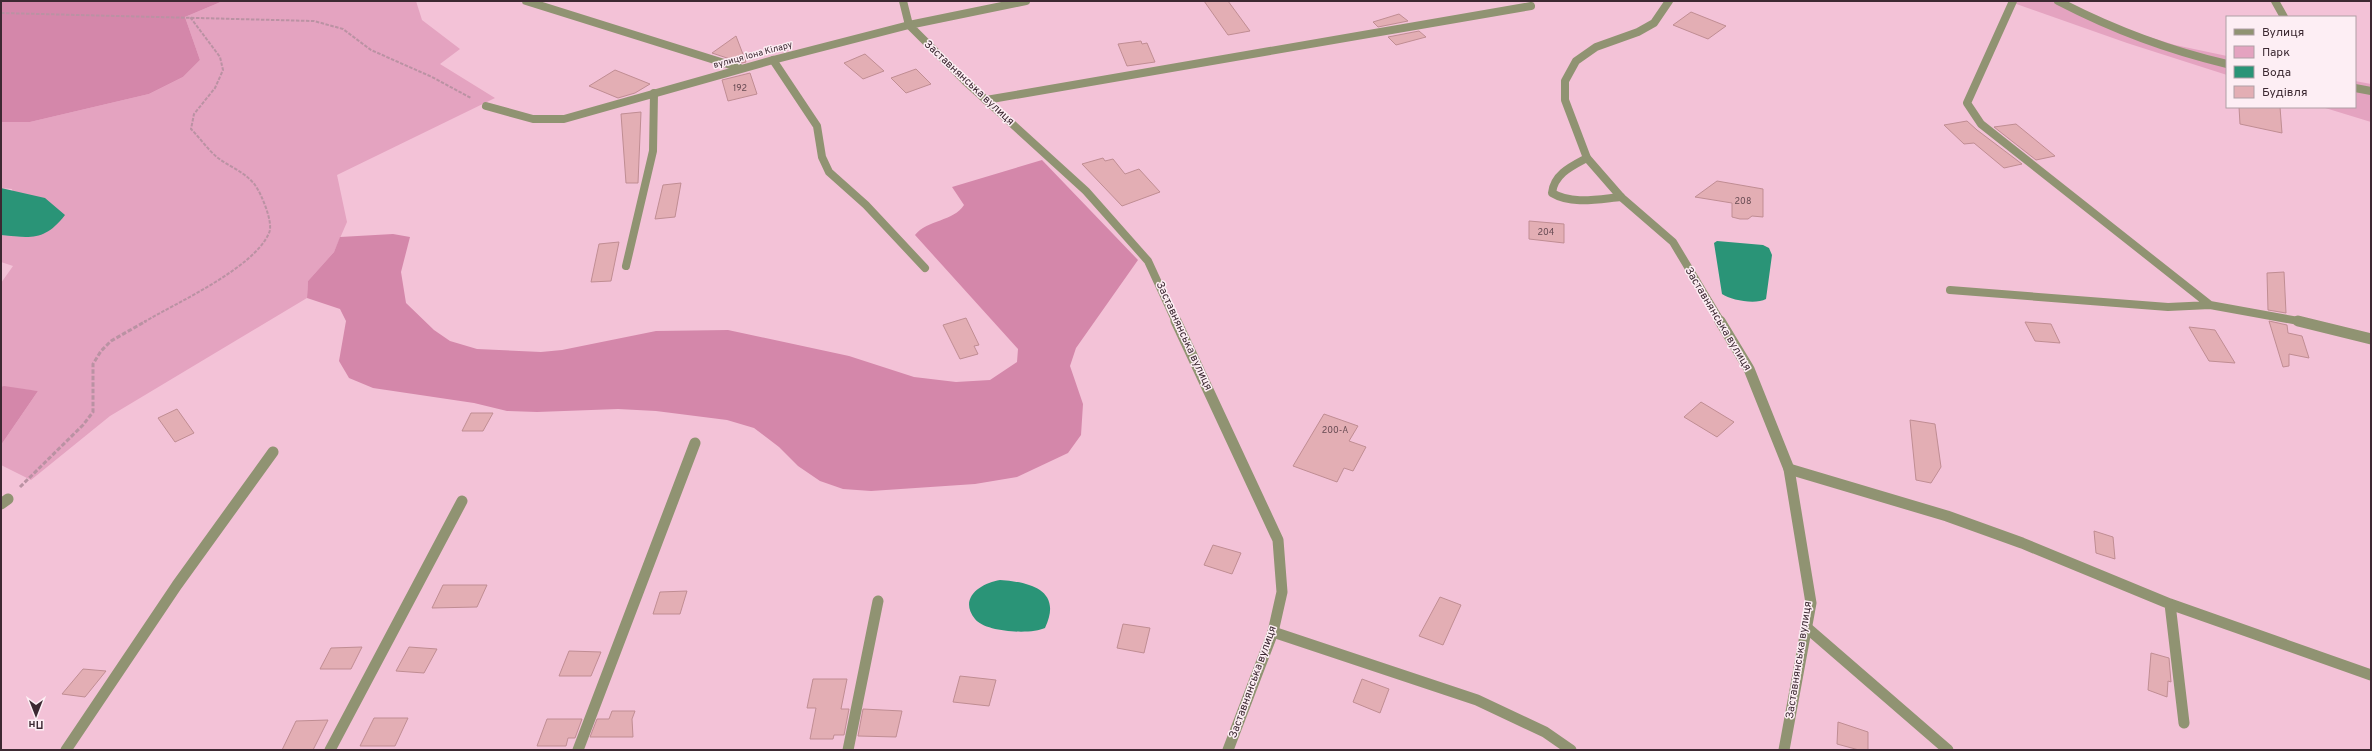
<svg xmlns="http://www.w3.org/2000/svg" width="2372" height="751" font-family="Overpass,sans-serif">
	<rect width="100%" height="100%" fill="#f3c2d7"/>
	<path fill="#e4a3c0" d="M223 1H416L422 20 460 49 440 64 495 98 337 175 347 222 334 252 308 281 307 298 110 416 31 480 1 465V445L38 391 1 387V283L13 266 1 262V235L24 237 12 189 1 188V122H30L149 94 183 77 200 60 185 17Z
		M2008 1H2066L2117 27 2175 45 2227 56V75L2127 43Z
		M2355 81 2371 84V122L2322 107H2355Z"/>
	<path fill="#d487aa" d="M1 1H223L185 17 200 60 183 77 149 94 30 122H1Z
		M1042 160 1138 260 1076 348 1070 366 1083 404 1081 435 1068 453 1017 477 975 484 871 491 843 489 820 481 798 466 779 447 754 428 727 420 656 411 618 409 537 412 507 411 474 403 373 388 349 378 339 361 346 321 340 309 307 298 308 281 334 252 340 237 393 234 410 237 401 272 406 303 434 330 450 341 477 349 541 352 562 350 656 331 728 330 849 356 914 377 956 382 990 380 1017 362 1018 349 915 235C928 219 953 222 964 205L952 187Z
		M4 386 38 391 1 445V387Z"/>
	<path fill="#2a9477" d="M1 188 45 198 65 215C45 241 31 238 1 235Z
		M1717 241 1763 245 1769 248 1772 255 1766 299C1755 305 1731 300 1722 294L1714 243Z
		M1000 580C1030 582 1063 590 1045 628 1030 635 985 632 975 619 958 598 981 583 1000 580Z"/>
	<path fill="#e3aeb4" stroke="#c08d93" d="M1204 1H1228L1250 31 1228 35Z
		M1691 12 1726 26 1708 39 1673 25Z
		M1399 14 1408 21 1378 27 1373 22Z
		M1419 31 1426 37 1396 45 1388 37Z
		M736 36 746 62 742 63 712 53Z
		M1141 41 1142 44 1147 43 1155 62 1127 66 1118 44Z
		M865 54 884 71 863 79 844 63Z
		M916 69 931 84 906 93 891 78Z
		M615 70 650 84 635 93 618 98 589 86Z
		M750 73 757 94 728 101 722 80Z
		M2239 107H2280L2282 133 2240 124Z
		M641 112 638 183H626L621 114Z
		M1967 121 1977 130 2022 164 2004 168 1974 143 1964 144 1944 125Z
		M2016 124 2055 156 2036 160 1994 127Z
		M1103 158 1105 161 1113 159 1125 174 1139 169 1160 192 1122 206 1082 164Z
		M1717 181 1763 189V217L1752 216 1748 219H1740L1732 217V203L1695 197Z
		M681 183 675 217 655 219 663 185Z
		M1529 221 1564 224V243L1529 239Z
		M619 242 611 281 591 282 599 244Z
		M2284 272 2286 313 2268 310 2267 273Z
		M966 318 979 345 974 346 978 354 960 359 943 325Z
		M2269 321 2287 325 2288 333 2302 336 2309 358 2289 354V366L2283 367Z
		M2025 322 2051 324 2060 343 2035 341Z
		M2189 327 2215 330 2235 363 2209 361Z
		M1701 402 1734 422 1717 437 1684 417Z
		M177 409 194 433 175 442 158 418Z
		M471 413H493L483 431H462Z
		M1324 414 1358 426 1349 441 1366 447 1353 471 1344 468 1337 482 1293 466Z
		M1910 420 1935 424 1941 467 1931 483 1916 480Z
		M2094 531 2113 537 2115 559 2096 553Z
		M1213 545 1241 553 1232 574 1204 565Z
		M443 585H487L477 607 432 608Z
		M687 591 680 614H653L660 592Z
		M1440 597 1461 605 1443 645 1419 636Z
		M1123 624 1150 628 1144 653 1117 648Z
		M362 647 351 669H320L331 648Z
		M409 647 437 649 424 673 396 671Z
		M569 651 601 652 591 676H559Z
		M2151 653 2169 658 2171 682 2168 681 2167 697 2148 690Z
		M83 669 106 671 85 697 62 694Z
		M960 676 996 680 989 706 953 702Z
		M813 679H847L841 709H849L844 735H834L833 739H810L816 708H807Z
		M1362 679 1389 689 1380 713 1353 702Z
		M863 709 902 711 896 737 858 736Z
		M612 711H635L632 719 633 737H590L597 719H609Z
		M374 718H408L395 746H360Z
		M547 719H582L575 738H568L566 746H537Z
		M328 720 313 750H282L296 721Z
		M1838 722 1868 732V750H1859L1837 744Z"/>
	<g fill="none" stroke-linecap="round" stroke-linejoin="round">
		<path stroke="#ba92a3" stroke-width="2" stroke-dasharray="3.5 1.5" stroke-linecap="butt" d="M1 13 314 21 343 29 371 50 432 77 471 98
			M144 322C178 302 254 268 269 233 274 223 261 193 255 185 245 172 230 167 218 158 208 150 200 138 191 129L194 114 215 88 223 70 220 57 190 17"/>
		<path stroke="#ba92a3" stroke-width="3" stroke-dasharray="4.5 2" stroke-linecap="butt" d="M20 487 83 425 93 412V364L101 351 111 341 146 321"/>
		<path stroke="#909372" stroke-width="8" d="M526 1 740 68
			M2013 1 1967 103 1981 124 2210 305 2304 322
			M773 60 817 126 822 157 829 172 866 205 925 268
			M986 100 1531 6
			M1587 158C1572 166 1554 174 1552 193 1572 205 1599 199 1621 197
			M626 266 653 151 654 93
			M1950 290 2168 307 2210 305"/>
		<path stroke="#909372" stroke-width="11" d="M2298 321 2371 339
			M1789 469 1947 516 2022 543 2170 604 2371 675
			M2170 604 2184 723
			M1806 627 1948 750
			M1273 632 1477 700 1545 732 1571 750
			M66 750 177 585 273 452
			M330 750 462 501
			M578 750 695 443
			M848 750 878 601"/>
		<path stroke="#909372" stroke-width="8" d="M903 1 909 25 965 81 1086 191 1148 261 1176 322
			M1669 1 1654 23 1638 32 1596 47 1576 61 1565 81V100L1587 158 1621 197 1673 242 1721 322
			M2058 1C2112 29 2167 50 2227 64
			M2275 1 2284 17
			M2355 88 2371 91
			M486 106 533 119H564L773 60 909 25 1026 1"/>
		<path stroke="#909372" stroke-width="11" d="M1176 321 1278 540 1282 592 1273 632 1228 750
			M1720 321 1749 369 1789 469 1811 603 1784 750
			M1 504 8 499"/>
	</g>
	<g text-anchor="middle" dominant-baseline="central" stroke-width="3" stroke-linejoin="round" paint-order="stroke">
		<g font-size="9" fill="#3c2932" stroke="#fdeef4">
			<text transform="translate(753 55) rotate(-15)">вулиця Іона Кілару</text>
		</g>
		<g font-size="9" fill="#664a52">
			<text x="740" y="88">192</text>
			<text x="1743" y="201">208</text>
			<text x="1546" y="232">204</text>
			<text x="1335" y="430">200-А</text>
		</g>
		<g font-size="11" fill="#3c2932" stroke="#fdeef4">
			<text transform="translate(969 83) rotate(43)">Заставнянська вулиця</text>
			<text transform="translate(1718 319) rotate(59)">Заставнянська вулиця</text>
			<text transform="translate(1184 336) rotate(65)">Заставнянська вулиця</text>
			<text transform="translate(1799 660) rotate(-81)">Заставнянська вулиця</text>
			<text transform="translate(1253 682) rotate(-70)">Заставнянська вулиця</text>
		</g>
	</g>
	<rect width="2372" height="751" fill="none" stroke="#3c2932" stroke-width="4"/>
	<rect x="2226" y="16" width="130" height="92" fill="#fdeef4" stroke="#b09fa6"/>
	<rect x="2234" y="29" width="20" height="6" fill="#909372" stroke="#b09fa6"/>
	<text x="2262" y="36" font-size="12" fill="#3c2932">Вулиця</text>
	<rect x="2234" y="46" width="20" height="12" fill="#e4a3c0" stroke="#b09fa6"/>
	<text x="2262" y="56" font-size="12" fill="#3c2932">Парк</text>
	<rect x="2234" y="66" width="20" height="12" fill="#2a9477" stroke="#b09fa6"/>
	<text x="2262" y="76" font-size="12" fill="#3c2932">Вода</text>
	<rect x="2234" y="86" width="20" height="12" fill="#e3aeb4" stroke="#b09fa6"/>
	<text x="2262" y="96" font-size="12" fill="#3c2932">Будівля</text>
	<g transform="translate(36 715) rotate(180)" stroke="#fdeef4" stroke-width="3" paint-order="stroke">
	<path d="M0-3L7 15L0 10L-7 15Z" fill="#3c2932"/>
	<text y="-6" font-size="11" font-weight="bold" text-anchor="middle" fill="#3c2932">Пн</text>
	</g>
</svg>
